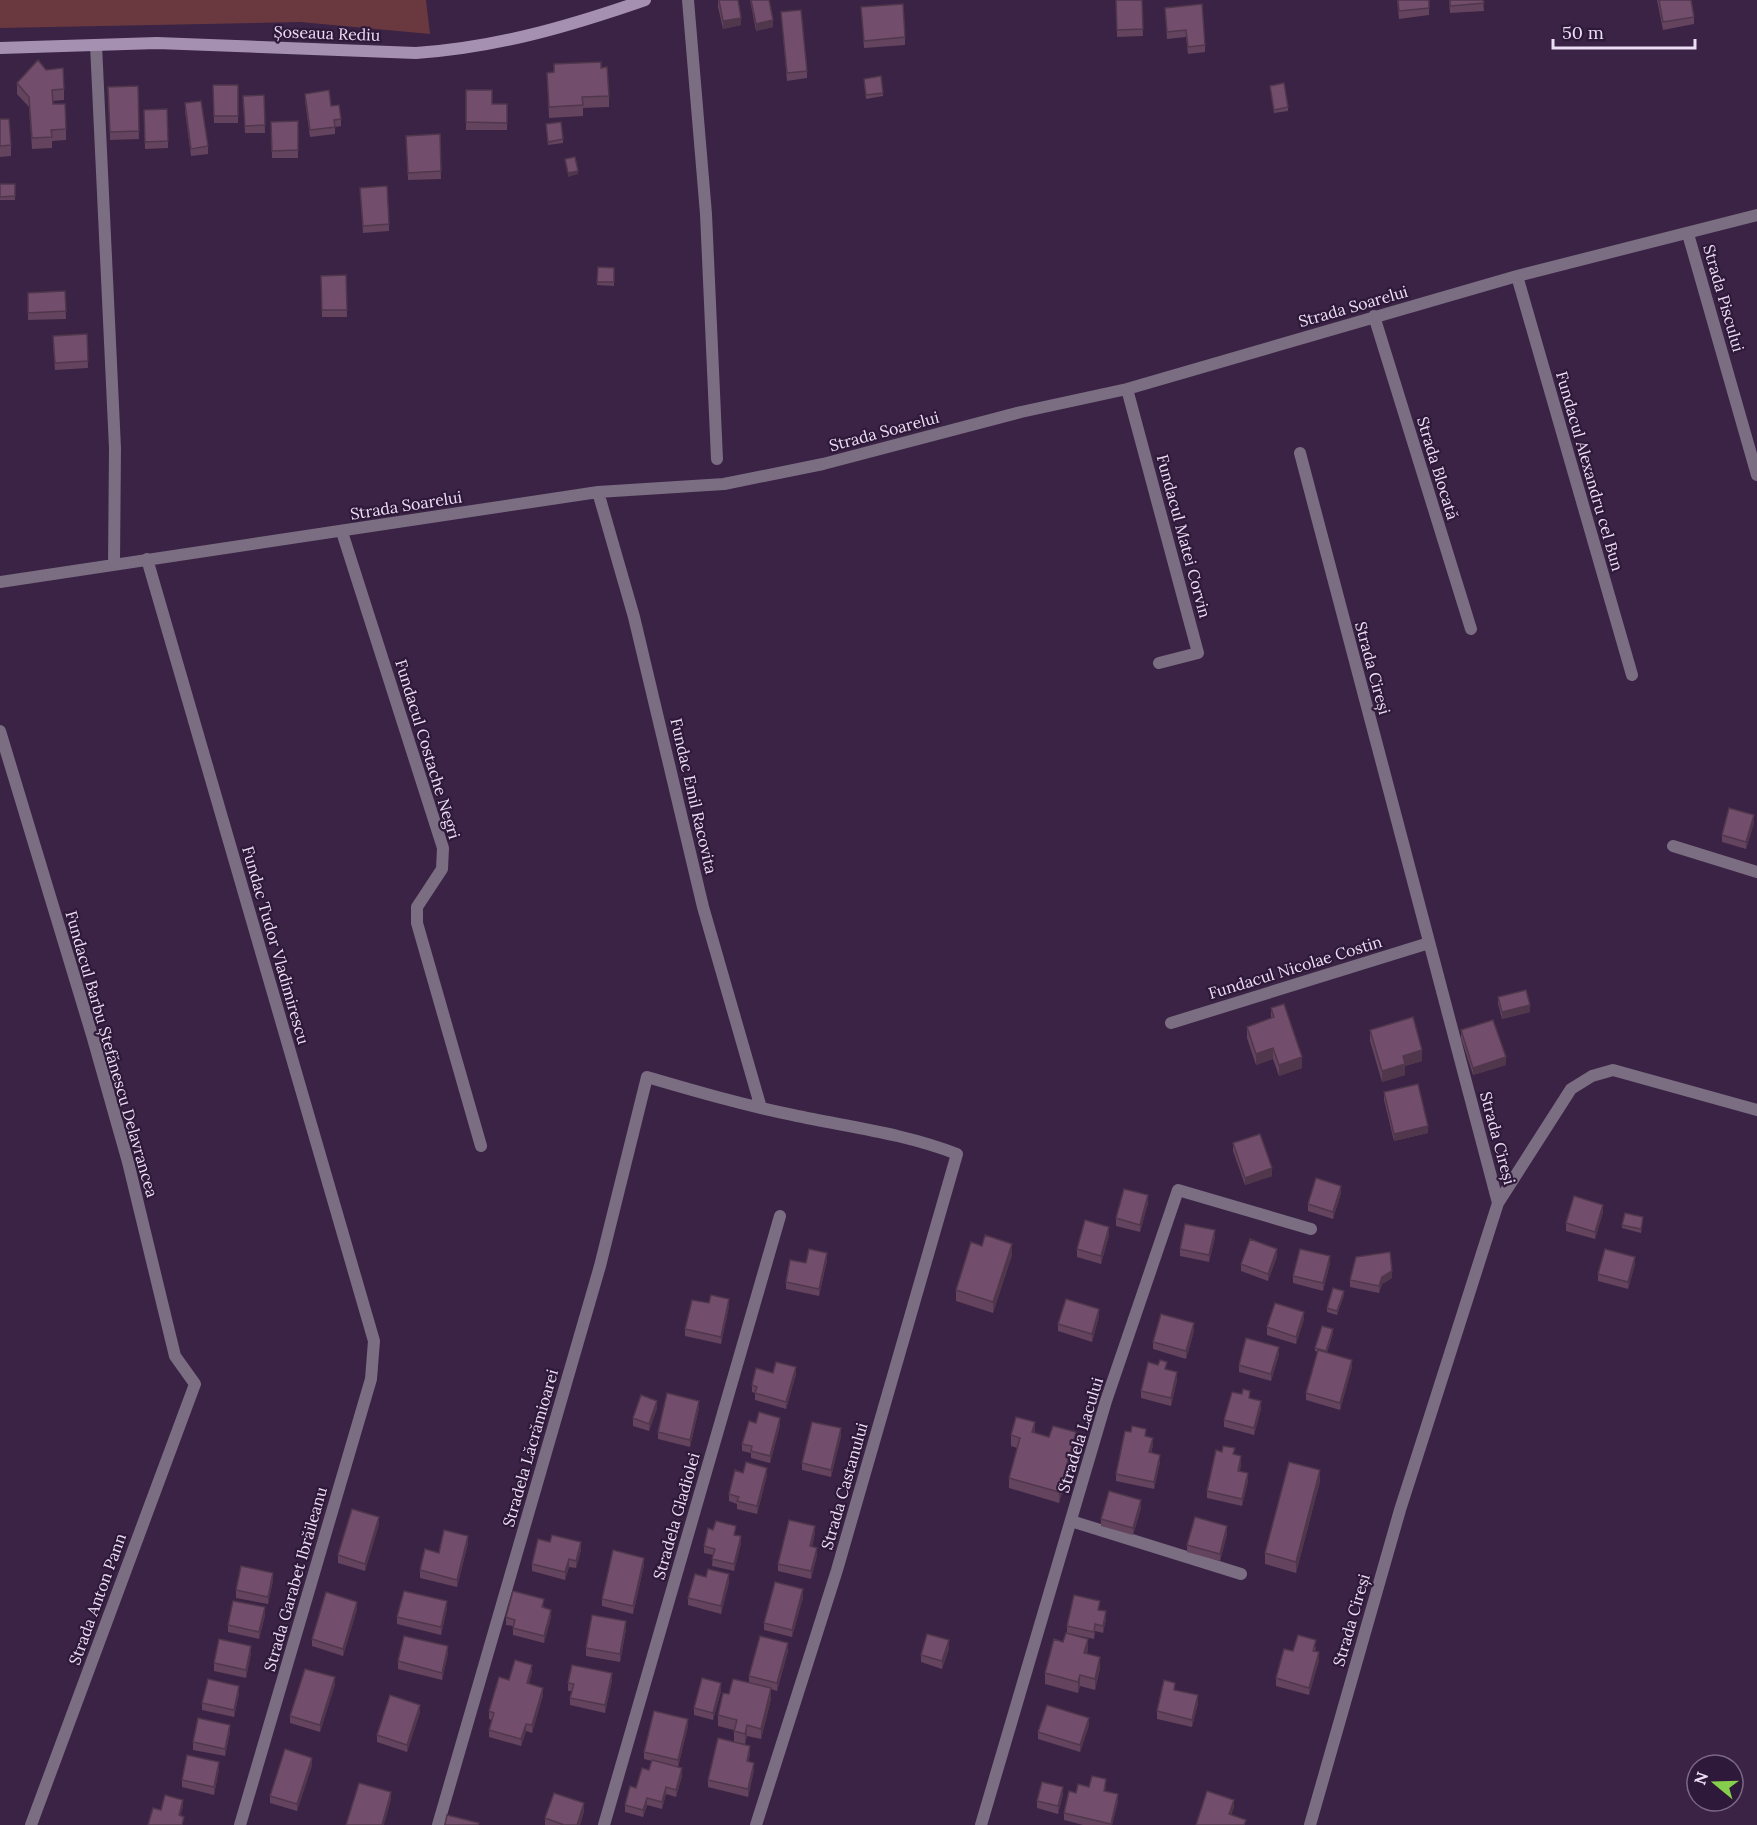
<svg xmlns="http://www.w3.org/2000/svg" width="1757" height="1825" font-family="Lora,serif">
	<rect width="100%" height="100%" fill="#3a2345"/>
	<path fill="#6a393f" d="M0 0H426L430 34 300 22 0 28Z"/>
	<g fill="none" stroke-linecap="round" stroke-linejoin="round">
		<path stroke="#7b6d82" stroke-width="12" d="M688 0 706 214 717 459
			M96 45 115 448 114 564
			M1688 234 1757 475
			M1517 276 1632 675
			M1374 316 1471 629
			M1127 389 1198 653 1159 663
			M1300 453 1498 1203 1400 1510 1310 1825
			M598 492 634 617 703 907 761 1108
			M342 532 443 848 442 869 417 907V923L481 1146
			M147 559 374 1341 371 1379 240 1825
			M0 582 598 492 724 484 823 464 1021 412 1127 389 1517 276 1757 215
			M0 731 92 1035 128 1162 175 1356 195 1384 31 1825
			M1673 846 1757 872
			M1171 1023 1429 943
			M1498 1203 1571 1089 1592 1076 1613 1070 1757 1110
			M1071 1521 1241 1574
			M438 1825 600 1266 647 1077C695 1091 743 1105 793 1115 848 1127 903 1133 957 1154L837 1570 756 1825
			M604 1825 780 1216
			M981 1825 1106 1401 1178 1190 1311 1229"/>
		<path stroke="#a690b2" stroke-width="12" d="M0 48 157 43 416 53C495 48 570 26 645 0"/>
	</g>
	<path fill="#63435d" d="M718 0 741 25 723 29 718 7Z
		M750 0H769L773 27 756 31Z
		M1116 0H1142L1143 36 1117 37Z
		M1397 0H1429V15L1399 19Z
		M1449 0H1483L1484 11 1450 13Z
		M1657 0H1691L1694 17V24L1663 30Z
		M861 7 905 37V45L864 48Z
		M1165 8 1205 45V52L1188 54 1186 37 1167 39Z
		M781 12 807 71V78L787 81Z
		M554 64 601 68 609 96V107L583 108V116L549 118 547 73 554 72Z
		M864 82 883 93V96L866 99Z
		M17 83 64 89V100L52 101 53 104 66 129V140L52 141V148L32 149 29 107 17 94Z
		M213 85H238V123H214Z
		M138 86 139 139 110 140 108 87Z
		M1270 86 1288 107V111L1274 113Z
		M466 90 492 104H507V130H466Z
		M305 94 331 106 341 119V126L335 127V134L310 137 305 101Z
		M264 95 265 133H245L243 96Z
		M185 103 208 146V154L191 156 185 111Z
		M144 110 168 141V148L145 149Z
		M0 119 11 145V156L0 157Z
		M298 121V158H272L271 122Z
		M546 124 563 139V143L548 145Z
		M440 134 441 179 408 180 406 136Z
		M0 184H15V200H0Z
		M360 188 389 224V231L363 233Z
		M598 267 614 268V286L597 285Z
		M346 275 347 317H322L321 276Z
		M65 291 66 319 28 320V293Z
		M87 334 88 368 55 370 53 344Z
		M1754 823 1746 849 1722 842V835Z
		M1498 997 1530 1012 1502 1019 1498 1004Z
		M1271 1008 1302 1068 1279 1076 1273 1059 1256 1065 1247 1038V1027L1271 1019Z
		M1370 1030 1422 1061 1405 1066V1075L1382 1082 1370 1041Z
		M1461 1030 1506 1065 1473 1075 1461 1038Z
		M1384 1092 1428 1133 1394 1141 1384 1100Z
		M1233 1143 1272 1176 1245 1185 1233 1151Z
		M1341 1193 1333 1219 1308 1211V1204Z
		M1148 1203 1140 1232 1116 1226V1218Z
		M1603 1212 1595 1239 1566 1231V1223Z
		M1643 1220 1641 1233 1622 1228V1225Z
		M1109 1235 1101 1264 1077 1257V1249Z
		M1215 1237 1209 1262 1180 1256V1249Z
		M982 1246 1012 1255 993 1313 956 1301V1290Z
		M1277 1256 1268 1281 1241 1271V1264Z
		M827 1260 819 1296 786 1289V1282L806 1263Z
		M1330 1263 1323 1291 1293 1283V1276Z
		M1635 1264 1628 1289 1598 1281V1274Z
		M1392 1278 1382 1284 1379 1293 1350 1287V1280Z
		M1344 1295 1337 1315 1327 1312V1308Z
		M709 1303 729 1306 721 1344 685 1336V1329Z
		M1099 1316 1092 1342 1058 1331V1324Z
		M1304 1319 1296 1344 1267 1335V1327Z
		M1194 1331 1186 1359 1153 1349V1342Z
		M1333 1333 1327 1353 1352 1367 1340 1410 1306 1400V1393L1318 1352 1315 1351V1348Z
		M1279 1354 1271 1381 1239 1372V1365Z
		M1167 1370 1177 1380 1171 1406 1141 1398V1391Z
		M773 1373 796 1374 786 1409 755 1400V1393L752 1392V1385Z
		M1250 1399 1261 1409 1254 1435 1224 1427V1420Z
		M657 1408 649 1431 633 1426V1418Z
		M699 1408 690 1447 658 1439V1432Z
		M756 1423 780 1425 770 1463 751 1458V1453L742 1451V1444Z
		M1035 1433 1076 1443 1059 1503 1009 1488V1478L1017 1448 1011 1446V1435Z
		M841 1436 831 1477 802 1470V1463Z
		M1146 1436 1153 1445 1151 1453 1160 1462 1154 1489 1116 1481V1474Z
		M1235 1455 1241 1463 1240 1471 1248 1481 1242 1506 1207 1498V1491Z
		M743 1473 767 1475 757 1514 737 1509V1504L729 1501V1494Z
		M1320 1481 1296 1573 1265 1564V1553Z
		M1141 1508 1133 1535 1101 1526V1519Z
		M379 1524 365 1571 338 1563V1555Z
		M713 1530 736 1535 741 1543 734 1571 712 1566 713 1555 704 1553V1546Z
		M815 1533 812 1547 817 1555 811 1579 778 1571V1564Z
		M1227 1534 1220 1561 1187 1552V1545Z
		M468 1543 457 1587 420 1578V1570Z
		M581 1550 576 1568 569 1567 565 1580 532 1571V1564Z
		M644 1565 633 1614 602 1606V1599Z
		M706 1577 729 1582 721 1614 688 1605V1598Z
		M273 1580 268 1604 236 1598V1590Z
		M803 1597 792 1637 764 1630V1623Z
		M544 1606V1608L551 1617 544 1643 513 1635V1626L506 1625V1617Z
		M447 1608 441 1635 397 1624V1617Z
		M357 1609 343 1656 312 1646V1639Z
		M1100 1610 1106 1619 1103 1633 1095 1631 1094 1639 1067 1633V1626Z
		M265 1615 259 1639 228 1632V1625Z
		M626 1629 620 1662 586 1656V1648Z
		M1316 1647 1315 1651 1319 1660 1309 1695 1276 1686V1678L1293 1651Z
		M949 1648 942 1669 921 1662V1655Z
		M1088 1650 1087 1653 1100 1668 1095 1690 1080 1686 1078 1693 1045 1684V1673Z
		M788 1651 777 1691 771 1689V1699L761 1739 747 1736 745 1744 734 1742V1730L718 1726V1715L729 1694 749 1683V1676Z
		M251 1653 246 1678 214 1671V1663Z
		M448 1653 442 1680 398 1669V1661Z
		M532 1672 529 1683 543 1695 532 1733 526 1731 521 1746 489 1737V1730L492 1720 489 1719V1711L509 1680Z
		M612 1680 605 1713 570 1705V1698L572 1691H568V1683Z
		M335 1684 320 1732 290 1723V1716Z
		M1175 1690 1198 1703 1192 1727 1157 1719V1711Z
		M721 1691 713 1720 694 1715V1708Z
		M239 1693 234 1717 202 1710V1703Z
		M420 1712 407 1752 377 1742V1735Z
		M1089 1725 1080 1752 1038 1739V1732Z
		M688 1726 678 1767 682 1776 676 1797 666 1794 662 1809 647 1805 643 1817 625 1812V1805L636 1788 649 1770 652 1761 644 1759V1752Z
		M230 1732 225 1756 193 1750V1742Z
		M750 1754 748 1762 754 1770 748 1797 708 1787V1780Z
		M312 1765 297 1811 270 1803V1796Z
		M219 1769 214 1795 182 1787V1780Z
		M1106 1786 1105 1791 1118 1801 1112 1825H1083L1064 1820V1813L1076 1793 1089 1787Z
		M1063 1794 1058 1814 1037 1808V1801Z
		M584 1811 580 1825H545V1818Z"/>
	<path fill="#50374c" d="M741 18V25L723 29V21Z
		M773 20V27L756 31V24Z
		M578 171V174L568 177V173Z
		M1754 815V823L1746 849V842Z
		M1530 1005V1012L1502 1019V1012Z
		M1273 1048V1059L1256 1065V1054Z
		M1422 1050V1061L1405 1066V1075L1382 1082V1071L1403 1056Z
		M1302 1057V1068L1279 1076V1065Z
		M1506 1057V1065L1473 1075V1068Z
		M1428 1126V1133L1394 1141V1134Z
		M1272 1168V1176L1245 1185V1178Z
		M1341 1186V1193L1333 1219V1212Z
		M1148 1195V1203L1140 1232V1225Z
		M1603 1205V1212L1595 1239V1232Z
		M1109 1227V1235L1101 1264V1256Z
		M1215 1230V1237L1209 1262V1255Z
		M1012 1244V1255L993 1313V1302Z
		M1277 1249V1256L1268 1281V1274Z
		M827 1253V1260L819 1296V1289Z
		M1330 1256V1263L1323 1291V1283Z
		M1635 1257V1264L1628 1289V1282Z
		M1392 1271V1278L1382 1284 1379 1293V1286L1382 1277Z
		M1344 1291V1295L1337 1315V1311Z
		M729 1299V1306L721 1344V1337Z
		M1099 1309V1316L1092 1342V1334Z
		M1304 1312V1319L1296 1344V1337Z
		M1194 1323V1331L1186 1359V1351Z
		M1333 1329V1333L1326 1354V1351Z
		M1279 1347V1354L1271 1381V1374Z
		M1352 1360V1367L1340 1410V1403Z
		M796 1367V1374L786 1409V1402Z
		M1177 1372V1380L1171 1406V1398Z
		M657 1401V1408L649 1431V1424Z
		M699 1401V1408L690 1447V1440Z
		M1261 1401V1409L1254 1435V1428Z
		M780 1418V1425L770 1463V1456Z
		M1035 1422V1433L1032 1443V1432Z
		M841 1428V1436L831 1477V1470Z
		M1076 1432V1443L1059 1503V1492Z
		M1153 1438V1445L1149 1459V1452Z
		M1160 1455V1462L1154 1489V1482Z
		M1241 1456V1463L1238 1478V1471Z
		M767 1468V1475L757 1514V1506Z
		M1320 1470V1481L1296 1573V1562Z
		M1248 1473V1481L1242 1506V1499Z
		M1141 1500V1508L1133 1535V1528Z
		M379 1517V1524L365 1571V1564Z
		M815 1526V1533L810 1553V1546Z
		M1227 1526V1534L1220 1561V1554Z
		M468 1536V1543L457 1587V1580Z
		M741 1536V1543L734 1571V1564Z
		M581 1542V1550L576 1568V1561Z
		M817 1548V1555L811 1579V1571Z
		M644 1558V1565L633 1614V1606Z
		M569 1559V1567L565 1580V1572Z
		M273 1573V1580L268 1604V1597Z
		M729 1574V1582L721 1614V1606Z
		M803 1589V1597L792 1637V1630Z
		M447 1601V1608L441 1635V1627Z
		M357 1602V1609L343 1656V1649Z
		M265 1607V1615L259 1639V1632Z
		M551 1610V1617L544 1643V1636Z
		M1106 1611V1619L1103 1633V1626Z
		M626 1621V1629L620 1662V1654Z
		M1088 1639V1650L1084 1663V1653Z
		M949 1640V1648L942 1669V1661Z
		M788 1643V1651L777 1691V1683Z
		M251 1646V1653L246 1678V1670Z
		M448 1646V1653L442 1680V1673Z
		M1319 1652V1660L1309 1695V1688Z
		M1100 1657V1668L1095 1690V1679Z
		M532 1665V1672L527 1690V1683Z
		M612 1673V1680L605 1713V1705Z
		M1080 1675V1686L1078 1693V1682Z
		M335 1677V1684L320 1732V1725Z
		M721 1683V1691L713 1720V1713Z
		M239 1686V1693L234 1717V1710Z
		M543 1688V1695L532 1733V1725Z
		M771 1688V1699L761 1739V1729Z
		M1198 1695V1703L1192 1727V1720Z
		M420 1705V1712L407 1752V1745Z
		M1089 1718V1725L1080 1752V1745Z
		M688 1719V1726L678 1767V1760Z
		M526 1724V1731L521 1746V1739Z
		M230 1725V1732L225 1756V1749Z
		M747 1725V1736L745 1744V1734Z
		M750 1746V1754L747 1768V1761Z
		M312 1758V1765L297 1811V1804Z
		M219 1762V1769L214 1795V1787Z
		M754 1763V1770L748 1797V1789Z
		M682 1768V1776L676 1797V1790Z
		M666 1787V1794L662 1809V1802Z
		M1063 1787V1794L1058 1814V1806Z
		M391 1792V1800L384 1825H382Z
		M1118 1794V1801L1112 1825H1111Z
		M647 1798V1805L643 1817V1810Z
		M183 1800V1807L179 1822V1815Z
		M1234 1800V1808L1229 1821V1814Z
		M584 1803V1811L580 1825H577Z"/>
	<path fill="#734e6c" stroke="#50374c" stroke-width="1.5" d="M719 0H738L741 18 723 21Z
		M751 0H769L773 20 756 24Z
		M1116 0H1142L1143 29 1117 30Z
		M1398 0H1429V8L1399 11Z
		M1450 0H1483L1484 3 1450 6Z
		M1659 0H1691L1694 17 1663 22Z
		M903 4 905 37 864 41 861 7Z
		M1202 4 1205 45 1188 47 1186 30 1167 32 1165 8Z
		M801 10 807 71 787 73 781 12Z
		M38 60 46 70 63 68 64 89 52 90 53 104H65L66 129 51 130 52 137 32 138 29 97 17 83Z
		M601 62V68L607 67 609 96 582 97 583 105 549 107 547 73 554 72V64Z
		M881 76 883 93 866 95 864 79Z
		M1284 83 1288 107 1274 110 1270 86Z
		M213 85H238V116H214Z
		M138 86 139 131 110 132 108 87Z
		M329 90 331 106 339 105 341 119 334 120 335 127 310 130 305 94Z
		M466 90H492V104H507V123L466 122Z
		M264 95 265 125 245 126 243 96Z
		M201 101 208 146 191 149 185 103Z
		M167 109 168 141 145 142 144 110Z
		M0 119H9L11 145 0 146Z
		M298 121V150L272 151 271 122Z
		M561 122 563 139 548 142 546 124Z
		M440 134 441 171 408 173 406 136Z
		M575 157 578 171 568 173 565 159Z
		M0 184H15V196L0 197Z
		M387 186 389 224 363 226 360 188Z
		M598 267 614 268V282H597Z
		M346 275 347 310H322L321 276Z
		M65 291 66 311 28 313V293Z
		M87 334 88 361 55 363 53 336Z
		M1729 808 1754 815 1746 842 1722 835Z
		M1526 990 1530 1005 1502 1012 1498 997Z
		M1284 1004 1302 1057 1279 1065 1273 1048 1256 1054 1247 1027 1274 1017 1271 1008Z
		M1413 1017 1422 1050 1403 1056 1405 1064 1382 1071 1370 1030Z
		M1493 1020 1506 1057 1473 1068 1461 1030Z
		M1418 1084 1428 1126 1394 1134 1384 1092Z
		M1260 1134 1272 1168 1245 1178 1233 1143Z
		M1316 1178 1341 1186 1333 1212 1308 1204Z
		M1124 1189 1148 1195 1140 1225 1116 1218Z
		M1574 1196 1603 1205 1595 1232 1566 1223Z
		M1625 1213 1643 1217 1641 1229 1622 1225Z
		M1085 1220 1109 1227 1101 1256 1077 1249Z
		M1185 1224 1215 1230 1209 1255 1180 1249Z
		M985 1235 1012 1244 993 1302 956 1290 971 1242 982 1246Z
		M1250 1239 1277 1249 1268 1274 1241 1264Z
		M809 1249 827 1253 819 1289 786 1282 790 1260 806 1263Z
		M1300 1249 1330 1256 1323 1283 1293 1276Z
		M1605 1249 1635 1257 1628 1282 1598 1274Z
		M1390 1252 1392 1271 1382 1277 1379 1286 1350 1280 1356 1257Z
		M1333 1288 1344 1291 1337 1311 1327 1308Z
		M711 1295 729 1299 721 1337 685 1329 692 1300 709 1303Z
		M1066 1299 1099 1309 1092 1334 1058 1324Z
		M1275 1303 1304 1312 1296 1337 1267 1327Z
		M1161 1314 1194 1323 1186 1351 1153 1342Z
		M1322 1326 1333 1329 1326 1351 1315 1348Z
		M1246 1338 1279 1347 1271 1374 1239 1365Z
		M1318 1350 1352 1360 1340 1403 1306 1393Z
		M1160 1360 1167 1362 1165 1369 1177 1372 1171 1398 1141 1391 1148 1362 1158 1365Z
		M776 1362 796 1367 786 1402 755 1393 757 1387 752 1385 756 1368 773 1373Z
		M1243 1389 1250 1391 1249 1398 1261 1401 1254 1428 1224 1420 1232 1392 1242 1394Z
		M667 1393 699 1401 690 1440 658 1432Z
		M641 1395 657 1401 649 1424 633 1418Z
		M759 1412 780 1418 770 1456 751 1451 752 1446 742 1444 749 1421 756 1423Z
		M1016 1417 1035 1422 1032 1432 1049 1437 1053 1426 1076 1432 1059 1492 1009 1478 1020 1438 1011 1435Z
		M812 1422 841 1428 831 1470 802 1463Z
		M1132 1426 1146 1429 1145 1436 1153 1438 1149 1452 1160 1455 1154 1482 1116 1474 1125 1431 1131 1432Z
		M1223 1446 1235 1448 1233 1454 1241 1456 1238 1471 1248 1473 1242 1499 1207 1491 1216 1450 1222 1452Z
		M746 1462 767 1468 757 1506 737 1501 739 1497 729 1494 735 1470 743 1473Z
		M1289 1462 1320 1470 1296 1562 1265 1553Z
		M1109 1491 1141 1500 1133 1528 1101 1519Z
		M352 1509 379 1517 365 1564 338 1555Z
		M1195 1517 1227 1526 1220 1554 1187 1545Z
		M789 1520 815 1526 810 1546 817 1548 811 1571 778 1564Z
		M716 1521 736 1526 734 1535 741 1536 734 1564 712 1559 715 1549 704 1546 708 1528 713 1530Z
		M444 1530 468 1536 457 1580 420 1570 425 1549 439 1553Z
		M552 1535 581 1542 576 1561 569 1559 565 1572 532 1564 538 1539 550 1542Z
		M613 1550 644 1558 633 1606 602 1599Z
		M241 1566 273 1573 268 1597 236 1590Z
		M708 1569 729 1574 721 1606 688 1598 695 1574 706 1577Z
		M775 1582 803 1589 792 1630 764 1623Z
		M404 1591 447 1601 441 1627 397 1617Z
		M513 1591 544 1599 542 1607 551 1610 544 1636 513 1628 515 1620 506 1617Z
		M326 1592 357 1602 343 1649 312 1639Z
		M1074 1595 1100 1601 1098 1610 1106 1611 1103 1626 1095 1624 1094 1632 1067 1626Z
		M233 1601 265 1607 259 1632 228 1625Z
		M592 1615 626 1621 620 1654 586 1648Z
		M1066 1633 1088 1639 1084 1653 1100 1657 1095 1679 1080 1675 1078 1682 1045 1673 1054 1639 1063 1642Z
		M927 1634 949 1640 942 1661 921 1655Z
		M1298 1635 1316 1640 1313 1651 1319 1652 1309 1688 1276 1678 1284 1649 1293 1651Z
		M404 1636 448 1646 442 1673 398 1661Z
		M760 1636 788 1643 777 1683 749 1676Z
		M219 1639 251 1646 246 1670 214 1663Z
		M515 1660 532 1665 527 1683 543 1688 532 1725 526 1724 521 1739 489 1730 494 1713 489 1711 499 1677 509 1680Z
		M572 1665 612 1673 605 1705 570 1698 574 1684 568 1683Z
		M305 1669 335 1677 320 1725 290 1716Z
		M702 1678 721 1683 713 1713 694 1708Z
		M208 1679 239 1686 234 1710 202 1703Z
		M733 1679 771 1688 761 1729 747 1725 745 1734 734 1731 737 1720 718 1715 723 1693 729 1694Z
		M1164 1680 1175 1683 1174 1690 1198 1695 1192 1720 1157 1711Z
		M390 1695 420 1705 407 1745 377 1735Z
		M1047 1705 1089 1718 1080 1745 1038 1732Z
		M654 1711 688 1719 678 1760 644 1752Z
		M198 1718 230 1725 225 1749 193 1742Z
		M718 1738 750 1746 747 1761 754 1763 748 1789 708 1780Z
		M285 1749 312 1758 297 1804 270 1796Z
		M187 1755 219 1762 214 1787 182 1780Z
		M652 1760 682 1768 676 1790 666 1787 662 1802 647 1798 643 1810 625 1805 630 1786 636 1788 642 1768 649 1770Z
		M1092 1776 1106 1779 1104 1791 1118 1794 1111 1824 1064 1813 1069 1791 1076 1793 1078 1784 1089 1787Z
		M1042 1782 1063 1787 1058 1806 1037 1801Z
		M359 1783 391 1792 382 1825H346Z
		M1207 1791 1234 1800 1229 1814 1246 1820 1244 1825H1196Z
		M554 1793 584 1803 577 1825H561L562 1824 545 1818Z
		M165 1795 183 1800 179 1815 184 1817 182 1825H148L153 1808 161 1810Z
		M447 1815 479 1823 478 1825H445Z"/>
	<g text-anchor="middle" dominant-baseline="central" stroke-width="4.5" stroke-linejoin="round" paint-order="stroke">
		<g font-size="16" fill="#ecdef4" stroke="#2f193a">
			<text transform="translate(327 33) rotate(2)">Șoseaua Rediu</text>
			<text transform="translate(1724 298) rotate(74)">Strada Piscului</text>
			<text transform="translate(1353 306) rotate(-16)">Strada Soarelui</text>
			<text transform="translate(884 431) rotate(-15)">Strada Soarelui</text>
			<text transform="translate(1438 468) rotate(73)">Strada Blocată</text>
			<text transform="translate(1590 471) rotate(74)">Fundacul Alexandru cel Bun</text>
			<text transform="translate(406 505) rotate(-9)">Strada Soarelui</text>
			<text transform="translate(1184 536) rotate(75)">Fundacul Matei Corvin</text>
			<text transform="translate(1373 668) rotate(75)">Strada Cireși</text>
			<text transform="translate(428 749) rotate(73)">Fundacul Costache Negri</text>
			<text transform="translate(694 796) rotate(77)">Fundac Emil Racovita</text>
			<text transform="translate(276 945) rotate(74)">Fundac Tudor Vladimirescu</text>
			<text transform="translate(1295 967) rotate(-17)">Fundacul Nicolae Costin</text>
			<text transform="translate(112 1054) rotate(74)">Fundacul Barbu Ștefănescu Delavrancea</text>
			<text transform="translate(1498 1138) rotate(75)">Strada Cireși</text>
			<text transform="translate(1080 1435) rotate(-73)">Stradela Lacului</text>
			<text transform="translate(530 1448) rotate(-74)">Stradela Lăcrămioarei</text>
			<text transform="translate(844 1486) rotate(-74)">Strada Castanului</text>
			<text transform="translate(676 1516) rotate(-74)">Stradela Gladiolei</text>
			<text transform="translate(295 1579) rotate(-74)">Strada Garabet Ibrăileanu</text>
			<text transform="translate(97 1599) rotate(-70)">Strada Anton Pann</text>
			<text transform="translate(1351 1620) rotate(-74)">Strada Cireși</text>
		</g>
	</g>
	<g transform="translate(1715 1783) rotate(289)"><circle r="28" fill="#2f193a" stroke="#7b6884" stroke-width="1.5"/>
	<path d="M0-4.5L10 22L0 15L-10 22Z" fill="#85cf4c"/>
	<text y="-9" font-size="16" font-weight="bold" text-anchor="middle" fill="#ecdef4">N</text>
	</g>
	<path d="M1553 39v9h142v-9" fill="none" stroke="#ecdef4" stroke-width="3"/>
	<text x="1562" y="39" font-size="18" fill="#ecdef4" stroke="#2f193a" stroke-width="4.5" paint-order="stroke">50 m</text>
</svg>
